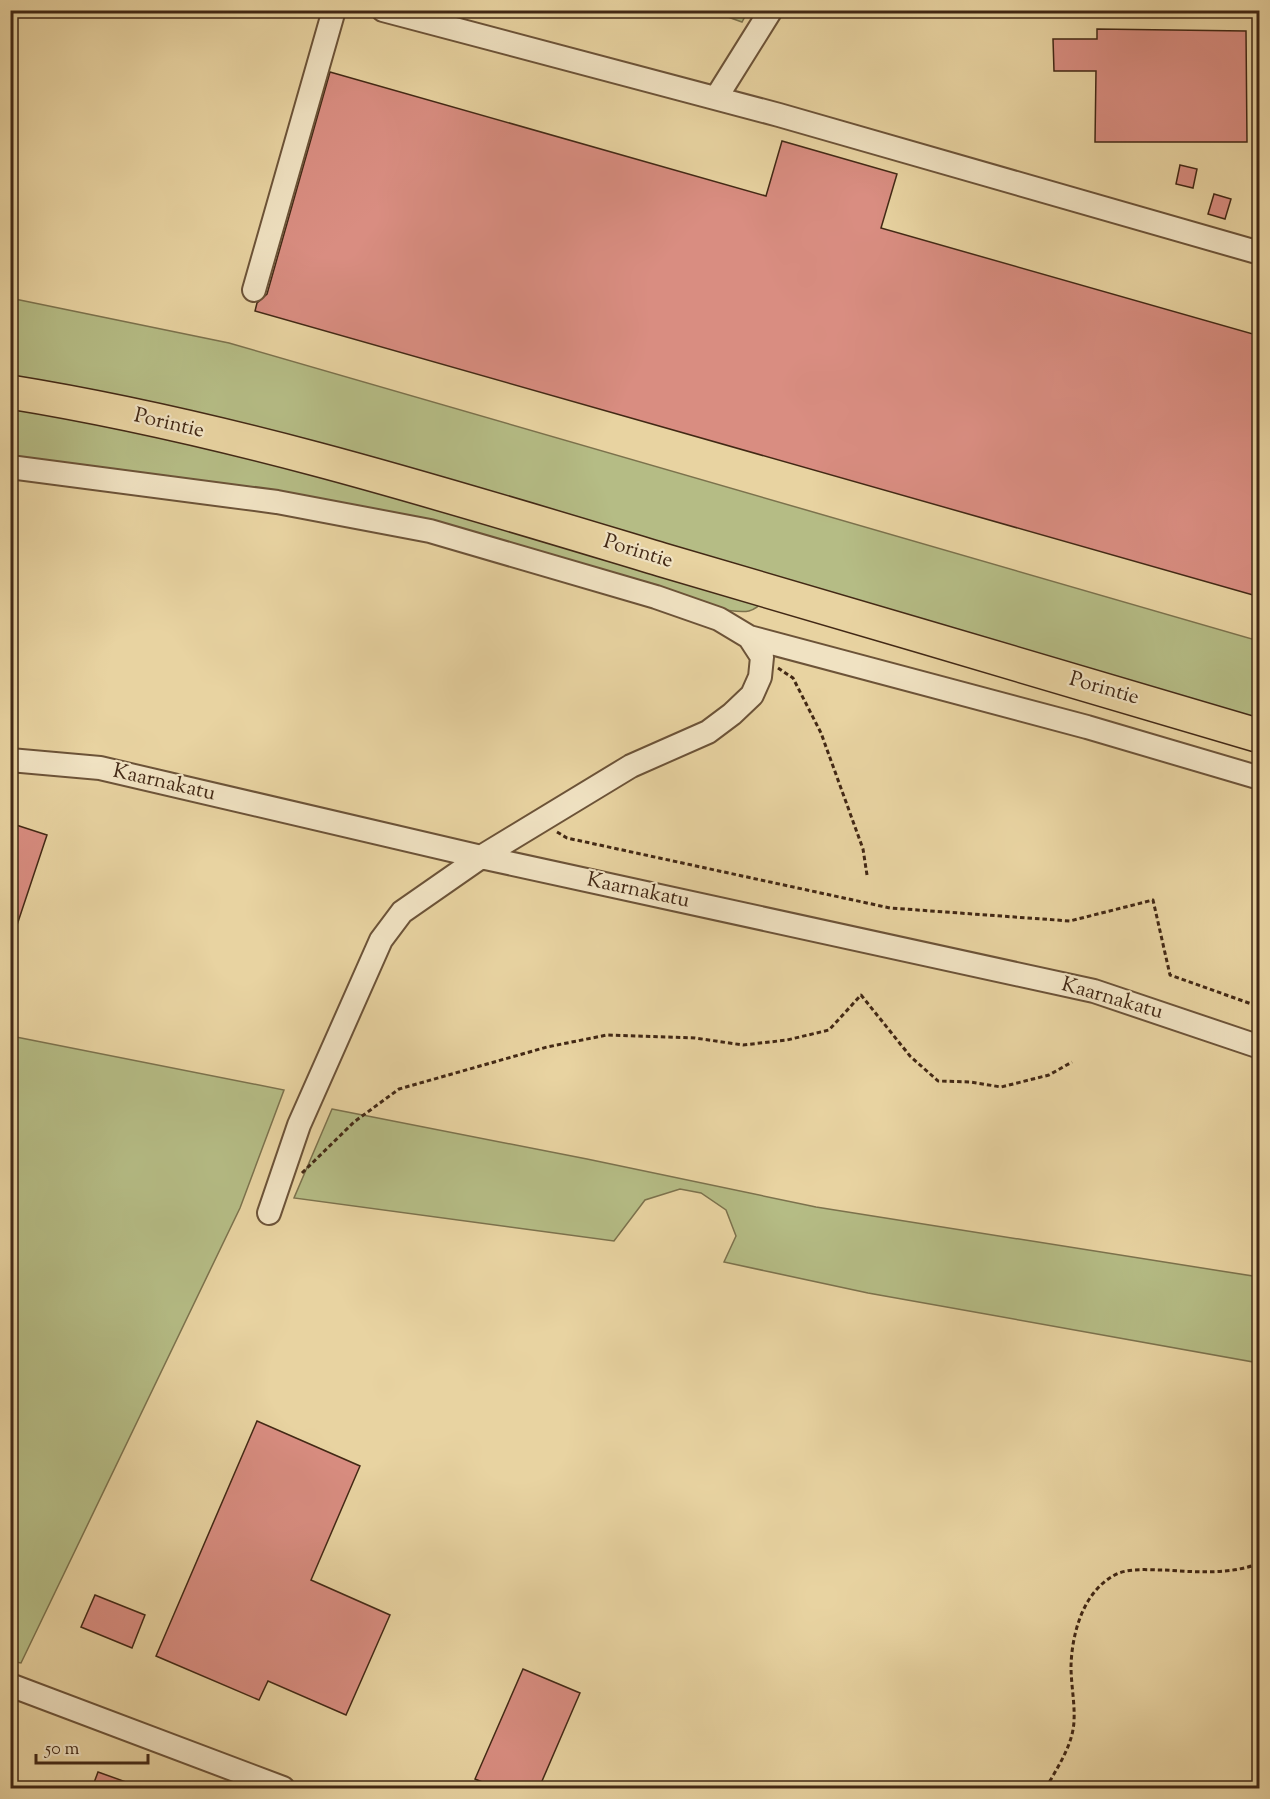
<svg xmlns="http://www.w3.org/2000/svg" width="1270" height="1799" font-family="'Sorts Mill Goudy',serif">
	<rect width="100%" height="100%" fill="#e8d3a1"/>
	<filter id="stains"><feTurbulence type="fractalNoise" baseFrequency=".00333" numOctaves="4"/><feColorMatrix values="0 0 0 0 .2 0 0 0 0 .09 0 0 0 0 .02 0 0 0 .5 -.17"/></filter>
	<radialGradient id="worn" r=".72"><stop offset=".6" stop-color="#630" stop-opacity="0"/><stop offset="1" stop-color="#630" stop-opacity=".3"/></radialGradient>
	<path fill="#b5bc85" stroke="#7c724d" stroke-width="1.5" d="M711 11H748L742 22Z
		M10 298 229 343 1259 641V721L11 379Z
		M11 404 253 454 765 599C753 615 743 612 724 610L432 522 11 456Z
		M11 1036 284 1090 240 1208 21 1663 10 1661Z
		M332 1109 587 1159 816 1207 1259 1277V1363L868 1293 724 1262 736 1236 726 1210 701 1193 680 1189 645 1200 614 1241 294 1198Z"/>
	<path fill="#d98d81" stroke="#422815" stroke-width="1.5" d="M1097 29 1246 31 1247 142H1095L1096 71H1054L1053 39H1097Z
		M330 72 766 196 782 141 897 174 881 228 1260 336V597L255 311 257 303 267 294Z
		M1180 165 1197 169 1193 188 1176 184Z
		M1214 194 1231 199 1225 219 1208 214Z
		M10 823 47 835 13 937H10Z
		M257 1421 360 1466 311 1580 390 1615 346 1715 268 1681 259 1700 156 1656Z
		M95 1595 145 1615 132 1648 81 1627Z
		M523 1669 580 1693 539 1788H497L475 1779Z
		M98 1772 140 1787 139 1788H92Z"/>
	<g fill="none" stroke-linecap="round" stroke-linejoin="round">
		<g stroke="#6c5338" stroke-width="26">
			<path id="minor" d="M383 10 779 115 1260 253
				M716 98 771 10
				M254 290 334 10
				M10 467 277 502 430 531 656 597 719 619 749 637 762 657 760 677 752 695 732 714 708 732 631 766 481 857 402 912 381 940 299 1125 269 1213
				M749 637 1087 727 1260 778
				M10 760 100 768 481 857 1094 991 1260 1047
				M10 1685 283 1788"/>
		</g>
		<g stroke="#422815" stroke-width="36">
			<path id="highway" d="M10 392C233 428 450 496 666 561 864 620 1062 676 1260 736"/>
		</g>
		<path stroke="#422815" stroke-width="3" stroke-dasharray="4.5 3" stroke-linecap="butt" d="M778 668 793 678 821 733 863 849 867 875
			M557 832 567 838 890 908 1070 921 1153 900 1170 975 1260 1007
			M302 1173 354 1122 399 1089 547 1047 607 1035 695 1038 743 1045 787 1040 829 1030 861 995 910 1056 938 1081 971 1082 1001 1087 1049 1075 1072 1062
			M1046 1788C1057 1768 1073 1745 1074 1721 1075 1703 1071 1685 1071 1666 1072 1632 1084 1588 1119 1573 1133 1568 1150 1570 1164 1570 1196 1572 1230 1575 1260 1563"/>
		<use href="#minor" stroke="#f0e2c2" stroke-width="22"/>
		<use href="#highway" stroke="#e8d3a1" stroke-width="33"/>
	</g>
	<g text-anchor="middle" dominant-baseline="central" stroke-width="4.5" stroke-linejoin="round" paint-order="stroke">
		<g font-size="21" fill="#422815" stroke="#f0e2c2">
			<text transform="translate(169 424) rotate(13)">Porintie</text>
			<text transform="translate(638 552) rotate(17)">Porintie</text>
			<text transform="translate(1104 689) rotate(16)">Porintie</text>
			<text transform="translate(164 783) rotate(13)">Kaarnakatu</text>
			<text transform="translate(638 891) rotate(12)">Kaarnakatu</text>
			<text transform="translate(1112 999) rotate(16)">Kaarnakatu</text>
		</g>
	</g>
	<rect width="1270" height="1799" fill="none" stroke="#e8d3a1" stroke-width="36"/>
	<rect x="12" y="12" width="1246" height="1775" fill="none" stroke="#422815" stroke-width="3"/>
	<rect x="18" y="18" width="1234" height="1763" fill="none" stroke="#422815" stroke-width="1.5"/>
	<path d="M36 1754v9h112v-9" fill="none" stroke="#422815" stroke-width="3"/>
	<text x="45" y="1754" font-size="18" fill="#422815" stroke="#f0e2c2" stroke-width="4.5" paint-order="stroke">50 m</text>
	<rect width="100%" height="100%" filter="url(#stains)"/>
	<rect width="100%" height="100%" fill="url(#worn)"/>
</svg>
